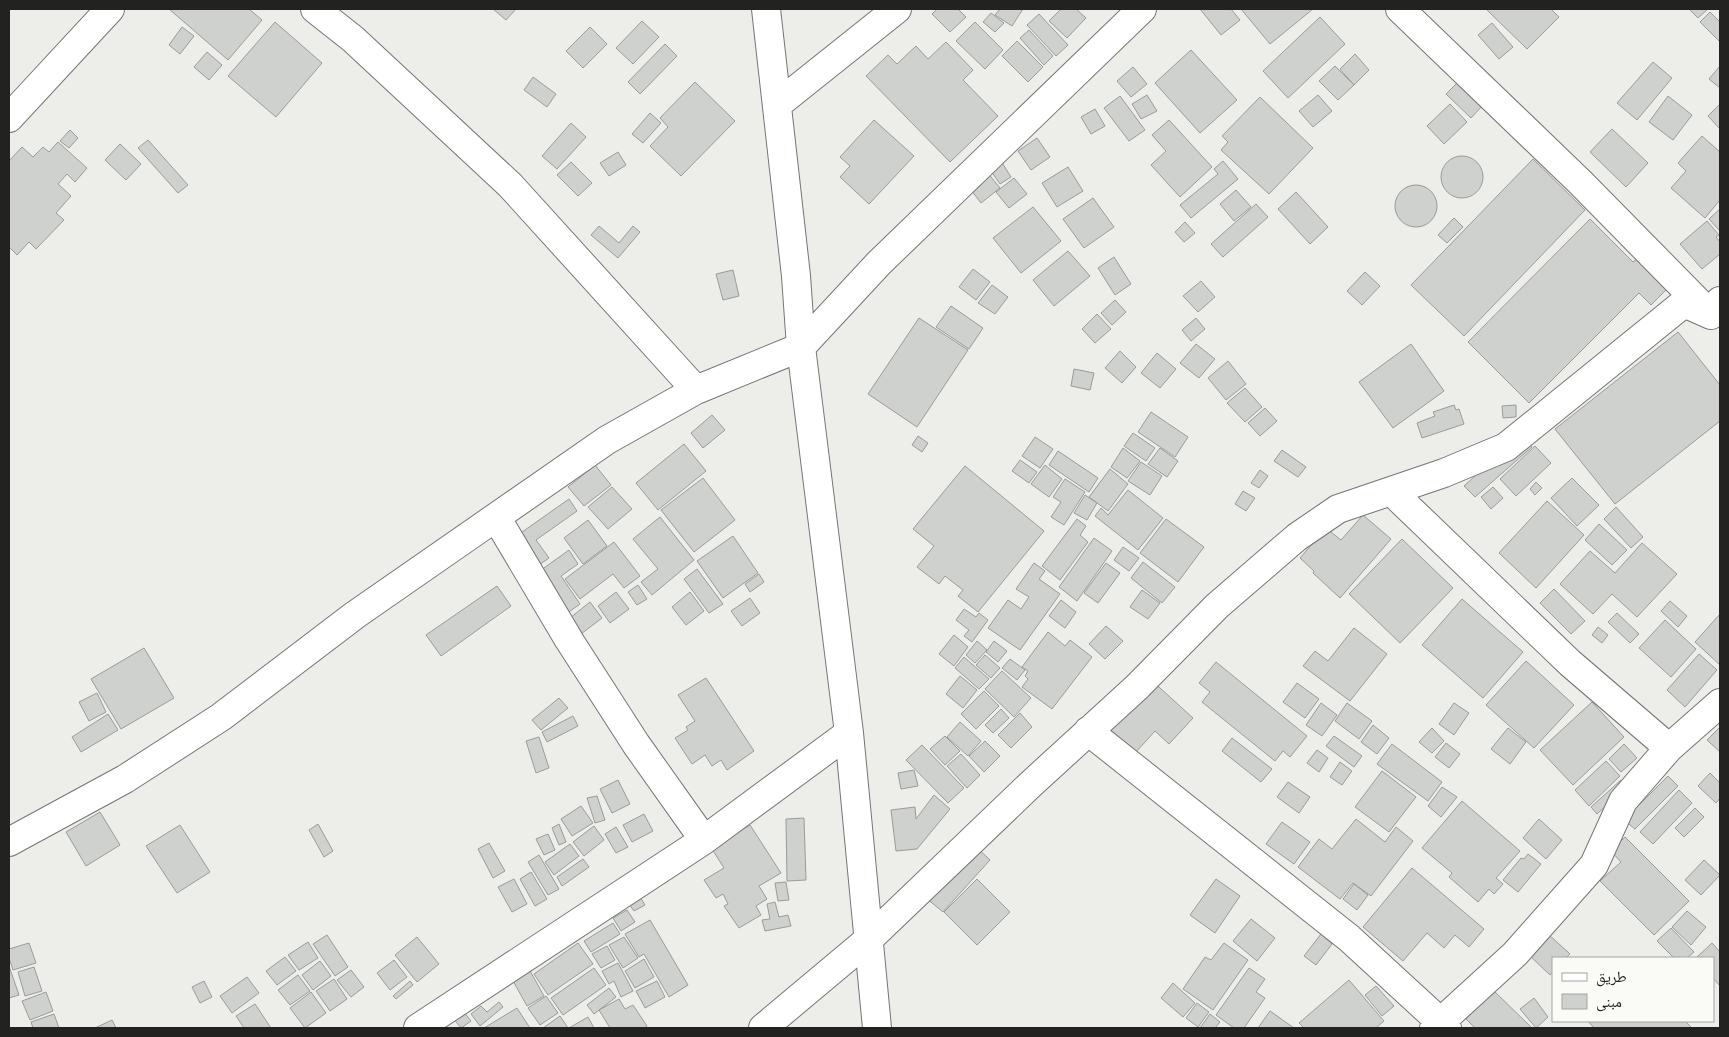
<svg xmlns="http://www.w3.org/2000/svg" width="1729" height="1037" font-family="Commissioner,'Noto Naskh Arabic',sans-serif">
	<rect width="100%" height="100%" fill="#ededea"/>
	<path fill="#cfd1cf" stroke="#9a9c9a" d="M169 9H249L262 20 228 60Z
		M493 9H516L506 20Z
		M937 9H958L966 17 950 32 932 14Z
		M1000 9H1023L1012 26 995 15Z
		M1061 9H1076L1086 18 1067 38 1049 21Z
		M1200 9H1231L1240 20 1221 35Z
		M1241 9H1313L1270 44Z
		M1486 9H1551L1559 17 1527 49Z
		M1689 9H1708L1698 18Z
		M1710 12 1720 22V42L1700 22Z
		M991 13 1004 23 995 32 983 22Z
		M1039 14 1068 45 1056 56 1027 25Z
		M1320 17 1345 44 1288 98 1263 71Z
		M642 21 659 37 633 64 616 48Z
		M275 22 322 63 276 117 228 76Z
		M975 22 1003 50 985 69 956 41Z
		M1492 23 1513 47 1499 59 1478 35Z
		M182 27 194 36 180 54 169 45Z
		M590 27 607 44 583 68 566 51Z
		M1029 30 1053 56 1044 65 1020 38Z
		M1017 41 1043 67 1028 82 1002 56Z
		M946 42 973 70 963 80 998 116 950 162 866 76 888 55 897 64 916 46 928 59Z
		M665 44 677 56 640 94 628 82Z
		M1191 50 1237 100 1200 133 1155 83Z
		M207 52 222 65 209 80 194 67Z
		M1355 54 1369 70 1354 85 1340 69Z
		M1653 62 1672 78 1637 120 1617 103Z
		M1335 66 1354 85 1338 100 1319 81Z
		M1720 66V88L1709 79Z
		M1133 67 1147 84 1131 97 1117 81Z
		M533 77 556 94 547 107 524 90Z
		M1460 80 1484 104 1471 118 1446 94Z
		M695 82 735 121 681 176 650 146 668 127 660 118Z
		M1147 95 1157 111 1141 119 1132 104Z
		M1318 95 1332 111 1313 127 1299 111Z
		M1120 96 1145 130 1129 141 1104 108Z
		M1668 96 1692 115 1673 140 1649 122Z
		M1260 97 1313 148 1269 194 1221 150 1228 142 1222 136Z
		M1450 104 1467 122 1444 144 1427 126Z
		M1720 104V129L1708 116Z
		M1095 109 1105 126 1091 134 1081 117Z
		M650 113 661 123 643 143 632 134Z
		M874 120 914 156 869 204 840 177 850 166 840 157Z
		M1169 120 1212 167 1180 197 1151 165 1166 151 1152 135Z
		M571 123 586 137 557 169 542 156Z
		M1612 129 1648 163 1626 187 1590 152Z
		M70 130 78 138 69 148 60 141Z
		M1702 136 1720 152V200L1705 218 1671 188 1686 171 1678 163Z
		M1037 138 1050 157 1031 170 1018 151Z
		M148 140 188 185 178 193 138 148Z
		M58 142 87 168 75 182 67 174 58 184 71 196 56 213 64 220 36 249 29 242 17 255 9 247V161L22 147 33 157 43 147 49 152Z
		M120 144 141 164 126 180 105 160Z
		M618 152 626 165 609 176 600 163Z
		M1441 177a21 21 0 1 1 42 0a21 21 0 1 1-42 0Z
		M1533 159 1585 210 1464 336 1411 285Z
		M1001 161 1011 177 1000 184 989 168Z
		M1223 161 1238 179 1191 218 1180 205 1218 174 1214 169Z
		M571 162 592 183 578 196 557 175Z
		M1068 167 1083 191 1057 207 1042 183Z
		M987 172 1000 188 981 203 968 186Z
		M1014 178 1027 194 1009 208 996 192Z
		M1395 206a21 21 0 1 1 42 0a21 21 0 1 1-42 0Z
		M1236 190 1251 207 1234 221 1220 204Z
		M1296 192 1328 227 1310 244 1278 209Z
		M1093 198 1114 227 1084 248 1063 219Z
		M1256 204 1268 217 1223 257 1211 244Z
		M1033 207 1061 241 1021 273 993 238Z
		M1720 209V231L1709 219Z
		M1454 218 1463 227 1447 243 1438 235Z
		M1590 219 1633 262 1638 258 1668 288 1651 305 1639 293 1529 403 1468 342Z
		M1707 221 1719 235 1716 237 1720 242V254L1702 269 1680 244Z
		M1185 222 1195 233 1184 242 1175 232Z
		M599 226 619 243 633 226 640 232 618 258 591 235Z
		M1068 251 1090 276 1054 306 1033 280Z
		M1114 257 1131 284 1115 295 1098 268Z
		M973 269 990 282 976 300 959 287Z
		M733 270 739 296 723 300 716 274Z
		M1365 272 1380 286 1362 305 1347 291Z
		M1201 281 1215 297 1198 312 1183 296Z
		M992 285 1008 297 995 314 978 303Z
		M1115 300 1126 312 1112 325 1101 313Z
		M951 306 983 328 969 349 936 327Z
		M1097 314 1111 329 1095 343 1082 329Z
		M919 318 968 350 917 427 868 394Z
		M1196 318 1205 329 1191 341 1182 330Z
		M1678 332 1720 385V421L1615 504 1555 429Z
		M1196 344 1215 359 1199 378 1180 363Z
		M1411 344 1444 391 1393 428 1359 382Z
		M1120 351 1136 367 1122 383 1105 368Z
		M1157 353 1176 369 1160 388 1141 373Z
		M1228 361 1246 384 1226 400 1208 378Z
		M1074 369 1094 373 1090 390 1071 386Z
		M1245 388 1262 407 1245 422 1227 403Z
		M1454 405 1456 410 1459 409 1464 424 1422 438 1417 423 1435 416 1433 412Z
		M1516 405V417L1503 418 1502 406Z
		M1265 408 1277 421 1260 436 1248 423Z
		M1151 412 1188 437 1175 457 1138 432Z
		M712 415 725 430 703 448 691 433Z
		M1133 433 1155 448 1146 461 1124 446Z
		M918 436 928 443 922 452 912 445Z
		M1035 437 1053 449 1040 468 1022 456Z
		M1526 440 1532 447 1475 497 1464 486 1507 447Z
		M684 444 706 471 658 510 636 483Z
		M1535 446 1551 463 1516 496 1500 479Z
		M1123 448 1140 461 1127 478 1111 467Z
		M1160 448 1178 461 1167 477 1148 464Z
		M1282 450 1306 467 1298 477 1274 461Z
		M1058 451 1098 478 1089 492 1049 465Z
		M1020 460 1037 472 1029 483 1012 471Z
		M1141 462 1162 476 1150 495 1128 481Z
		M595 465 611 485 584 506 568 487Z
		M1045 465 1062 479 1049 497 1031 484Z
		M965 466 1044 531 978 612 958 596 963 590 945 576 939 584 917 567 934 546 913 529Z
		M1110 469 1128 484 1108 511 1089 497Z
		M1260 470 1268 476 1259 488 1251 483Z
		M703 478 735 520 694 552 661 510Z
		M1572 478 1599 505 1577 526 1551 498Z
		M1065 479 1085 492 1064 525 1051 517 1061 502 1053 497Z
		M1536 482 1542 488 1535 495 1530 489Z
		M612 487 632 509 608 529 588 507Z
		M1493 487 1503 498 1491 509 1481 497Z
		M1128 490 1163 518 1138 550 1095 516 1101 508 1108 515Z
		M1243 491 1255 498 1246 511 1235 504Z
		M1085 495 1097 503 1087 520 1074 513Z
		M569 499 577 511 536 540 549 558 536 567 515 537Z
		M1547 501 1584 535 1536 588 1499 553Z
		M1616 507 1643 537 1631 548 1604 519Z
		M1363 515 1391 539 1340 598 1313 573 1314 571 1300 558 1326 528 1341 540Z
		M660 517 694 560 652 595 641 582 658 569 633 539Z
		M1077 519 1086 526 1080 535 1088 542 1060 580 1042 566Z
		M1166 519 1204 547 1178 582 1140 553Z
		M588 520 607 546 583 564 564 538Z
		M1599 524 1627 550 1612 565 1585 540Z
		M733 536 758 573 723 598 697 561Z
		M1094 538 1112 551 1077 601 1059 587Z
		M1402 539 1453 588 1400 643 1349 594Z
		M614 542 640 576 624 588 613 574 580 599 565 579Z
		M1642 543 1677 574 1637 617 1612 594 1593 614 1560 584 1590 551 1615 573Z
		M1123 547 1139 558 1129 571 1114 560Z
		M569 550 578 564 561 576 580 604 566 614 537 573Z
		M1143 562 1175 587 1162 603 1131 578Z
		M1034 563 1045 571 1039 579 1060 594 1020 650 988 628 1008 600 1021 609 1029 597 1016 589Z
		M1106 563 1120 573 1098 603 1084 593Z
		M697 569 723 604 709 613 684 579Z
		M759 574 764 582 750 592 745 584Z
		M638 585 647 599 637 605 628 592Z
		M497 586 511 606 441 656 426 635Z
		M1554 589 1585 621 1571 634 1540 603Z
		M1142 590 1160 603 1148 619 1130 607Z
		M616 592 629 609 610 623 598 606Z
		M690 592 704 611 686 625 672 607Z
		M750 598 760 613 742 626 731 611Z
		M1462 599 1523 652 1483 698 1422 645Z
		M1061 600 1076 612 1065 628 1049 616Z
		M1670 601 1687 616 1678 627 1661 611Z
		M590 602 602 618 581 634 570 618Z
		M964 609 976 617 979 613 988 620 972 642 964 636 969 630 956 620Z
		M1617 613 1639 634 1630 643 1608 622Z
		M1720 614V665L1695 642Z
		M1665 620 1696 649 1671 677 1639 648Z
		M1106 626 1123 641 1105 659 1089 644Z
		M1598 627 1608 635 1602 643 1592 635Z
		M1354 628 1387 654 1350 701 1303 666 1315 651 1328 661Z
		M1048 632 1065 646 1070 640 1092 657 1052 709 1022 687 1028 679 1025 676 1028 671 1022 667Z
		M954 635 968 647 954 666 939 654Z
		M977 641 987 650 975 663 966 655Z
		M994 641 1007 651 998 662 986 652Z
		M144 648 174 698 121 729 91 679Z
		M1699 654 1717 670 1685 707 1667 690Z
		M985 655 1000 668 991 678 976 665Z
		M964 657 989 679 979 689 955 668Z
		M1010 659 1025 670 1017 680 1002 668Z
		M1526 661 1574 705 1534 748 1486 705Z
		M1216 662 1307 736 1290 757 1283 751 1275 761 1202 702 1210 692 1199 683Z
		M1002 671 1031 698 1014 717 985 689Z
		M960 676 977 690 963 708 946 694Z
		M706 678 754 751 727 770 721 760 712 766 705 755 692 764 675 738 688 730 686 727 695 721 678 695Z
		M1149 678 1193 718 1169 744 1155 731 1136 752 1105 725Z
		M1297 683 1319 699 1305 718 1283 702Z
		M984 691 999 706 976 729 961 714Z
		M97 693 106 712 89 721 79 702Z
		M559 698 568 708 541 730 532 720Z
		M1592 702 1624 737 1573 785 1540 750Z
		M1321 703 1337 715 1322 736 1306 725Z
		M1347 703 1372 721 1359 739 1335 721Z
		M1454 703 1469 713 1454 735 1439 724Z
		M1001 709 1009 718 993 733 985 725Z
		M1020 713 1032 727 1011 748 998 735Z
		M108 714 118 730 81 752 72 737Z
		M573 716 578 726 547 742 542 732Z
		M960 722 981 741 968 756 947 737Z
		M1373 725 1389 738 1377 754 1361 742Z
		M1720 727V752L1707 740Z
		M1432 728 1444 741 1432 753 1419 742Z
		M1508 728 1526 742 1510 764 1491 749Z
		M945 736 960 751 945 765 930 749Z
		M1334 736 1362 756 1354 767 1326 746Z
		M539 737 549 768 536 773 526 741Z
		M1232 738 1272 769 1261 782 1222 751Z
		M985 741 1000 756 984 772 969 756Z
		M1446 743 1460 754 1449 768 1435 757Z
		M1392 744 1442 782 1428 801 1377 764Z
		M1624 744 1637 758 1621 772 1609 759Z
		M922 745 964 788 948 803 906 760Z
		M1317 750 1328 758 1319 772 1307 763Z
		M961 754 980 775 967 788 947 766Z
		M1606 761 1620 776 1589 806 1575 790Z
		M1340 762 1352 771 1342 785 1330 777Z
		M914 770 918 786 901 789 898 773Z
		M1382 771 1416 797 1389 832 1355 807Z
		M1710 773 1720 783V798L1716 803 1698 786Z
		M1668 776 1678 786 1635 829 1624 820Z
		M618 780 630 804 612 813 600 789Z
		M1621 780 1627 786 1597 814 1591 807Z
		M1288 782 1310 797 1299 813 1277 797Z
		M1442 787 1457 797 1441 817 1428 806Z
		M1679 790 1692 803 1653 844 1640 832Z
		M934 795 950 809 917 849 896 851 891 810 915 807 916 819Z
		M597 796 605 820 595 823 587 798Z
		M1462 801 1520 851 1496 878 1503 884 1494 894 1489 889 1478 902 1449 877 1452 873 1422 848Z
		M581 806 593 823 572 836 561 819Z
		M1695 808 1704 817 1684 837 1675 828Z
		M100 812 120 845 86 866 66 832Z
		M644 814 653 831 632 842 623 825Z
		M804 818 806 880 787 881 786 819Z
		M1356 819 1385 842 1396 827 1413 841 1371 896 1353 883 1340 899 1298 867 1319 839 1332 849Z
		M1539 819 1562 840 1546 859 1523 838Z
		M1282 822 1310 842 1294 864 1266 844Z
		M318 824 333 851 324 857 309 830Z
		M559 824 566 842 559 845 552 828Z
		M180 825 210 872 177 893 146 846Z
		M750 825 781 873 759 886 767 899 756 906 761 915 739 928 724 906 728 904 723 894 716 898 704 880 724 868 712 849Z
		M594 826 604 840 584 856 573 842Z
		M616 827 628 847 616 853 605 834Z
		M548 834 555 850 544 855 536 839Z
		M1625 837 1689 901 1654 935 1600 881 1621 862 1611 851Z
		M489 843 505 871 493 878 478 849Z
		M570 844 579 856 554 875 545 862Z
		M974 845 990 860 943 912 926 898Z
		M1528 854 1541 864 1518 892 1503 880 1521 858 1524 859Z
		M539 855 559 889 548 895 528 862Z
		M583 859 589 867 562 886 557 877Z
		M1704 860 1720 875 1701 895 1685 880Z
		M1412 868 1484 929 1469 947 1455 935 1444 948 1427 933 1403 961 1363 927Z
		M531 872 547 899 535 906 520 879Z
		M514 879 527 904 512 912 498 887Z
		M977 879 1010 912 977 945 944 912Z
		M1216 879 1240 896 1215 933 1190 915Z
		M786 882 789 900 778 901 775 883Z
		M1354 884 1368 895 1357 910 1343 899Z
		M640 897 645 905 634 911 629 904Z
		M775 902 779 917 788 915 791 926 765 931 762 920 770 919 767 904Z
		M627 910 635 922 621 931 613 918Z
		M1687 911 1706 927 1691 945 1672 927Z
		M1251 919 1275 938 1257 961 1233 941Z
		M650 920 688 985 669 997 644 954 639 957 625 934Z
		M613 923 620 934 591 952 584 941Z
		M1671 928 1694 952 1687 958H1674L1657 941Z
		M1321 934 1332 944 1316 965 1304 956Z
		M1548 934 1570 954 1566 958H1553V972L1550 975 1528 954Z
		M327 935 348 967 335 976 313 944Z
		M417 937 439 964 417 982 395 955Z
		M624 937 638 958 623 968 609 945Z
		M308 942 318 958 299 970 288 955Z
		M29 943 36 963 13 970 9 958V949Z
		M578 943 593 964 548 995 534 974Z
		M1224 943 1248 960 1213 1010 1183 989 1205 957 1211 960Z
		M1712 943 1720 952V986L1713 978V958H1696Z
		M607 946 615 960 601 968 592 954Z
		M285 957 296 971 277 985 266 971Z
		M644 959 654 977 635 988 625 971Z
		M394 960 407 977 390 990 377 973Z
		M320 961 331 976 313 990 302 975Z
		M618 963 633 991 621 997 614 981 609 984 602 971Z
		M9 966 19 995 9 998Z
		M34 967 42 991 25 996 18 972Z
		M594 968 606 985 563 1015 551 998Z
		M1249 968 1265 979 1256 992 1265 998 1244 1028H1234L1216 1015Z
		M529 969 544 996 527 1006 512 979Z
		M351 970 364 987 351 997 337 980Z
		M298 975 310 991 290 1005 278 990Z
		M247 977 259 993 232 1013 220 996Z
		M334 979 347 999 330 1011 316 991Z
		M1349 980 1384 1021 1376 1028H1304L1299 1023Z
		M204 981 212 997 200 1003 192 987Z
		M410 981 413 985 396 999 393 996Z
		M657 981 665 997 645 1008 636 991Z
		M1173 983 1195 1003 1183 1017 1161 998Z
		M1376 986 1394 1006 1382 1016 1365 995Z
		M609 988 616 997 594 1014 587 1005Z
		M1494 991 1532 1028H1475L1466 1019Z
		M46 992 53 1011 30 1020 22 1001Z
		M311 992 326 1013 305 1028 290 1008Z
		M546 996 558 1013 540 1025 528 1008Z
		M1534 998 1548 1017 1536 1028 1520 1009Z
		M619 999 625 1009 633 1005 647 1026 644 1028H610L599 1010Z
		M499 1002 503 1007 480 1026 471 1014 481 1006 487 1012Z
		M1197 1003 1209 1012 1198 1027 1186 1018Z
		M255 1004 271 1028H244L236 1016Z
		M517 1008 530 1028H484Z
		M463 1011 471 1021 461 1028 453 1018Z
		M1270 1011 1294 1028H1258Z
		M54 1014 59 1028H33L31 1022Z
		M1210 1014 1220 1022 1215 1028H1200Z
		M560 1016 568 1028H543Z
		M588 1017 594 1028H569Z
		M112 1020 116 1028H95Z
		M1588 1021H1685L1692 1028H1594Z"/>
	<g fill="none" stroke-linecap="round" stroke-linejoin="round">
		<g stroke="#757573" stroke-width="30">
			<path id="minor" d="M315 9 353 39 510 185 696 390
				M766 9 796 276 801 347 849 733 877 1028
				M1400 9 1580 182 1707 311
				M778 104 897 9
				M9 118 110 9
				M1391 491 1570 663 1669 748
				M496 517 569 640 636 744 704 840
				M1088 731 1349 938 1447 1028
				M9 842 125 779 221 717 355 615 607 440 696 390 801 347 879 263 1142 9
				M418 1028 704 840 849 733
				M763 1028 868 940 1031 784 1137 687 1217 606 1297 537 1338 509 1444 473 1506 447 1684 303 1711 315 1720 301
				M1434 1028 1515 954 1594 865 1623 801 1669 748 1720 703"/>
		</g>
		<use href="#minor" stroke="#fff" stroke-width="28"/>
	</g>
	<rect width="1729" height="1037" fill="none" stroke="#222221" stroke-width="20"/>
	<rect x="1552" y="957" width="162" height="65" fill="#fafaf7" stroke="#a4a4a1"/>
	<rect x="1562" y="973" width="25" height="8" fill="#ffffff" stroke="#a4a4a1"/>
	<text x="1596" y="982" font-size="15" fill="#222221">طريق</text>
	<rect x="1562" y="994" width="25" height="15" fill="#cfd1cf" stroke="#a4a4a1"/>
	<text x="1596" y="1007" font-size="15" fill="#222221">مبنى</text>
</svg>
